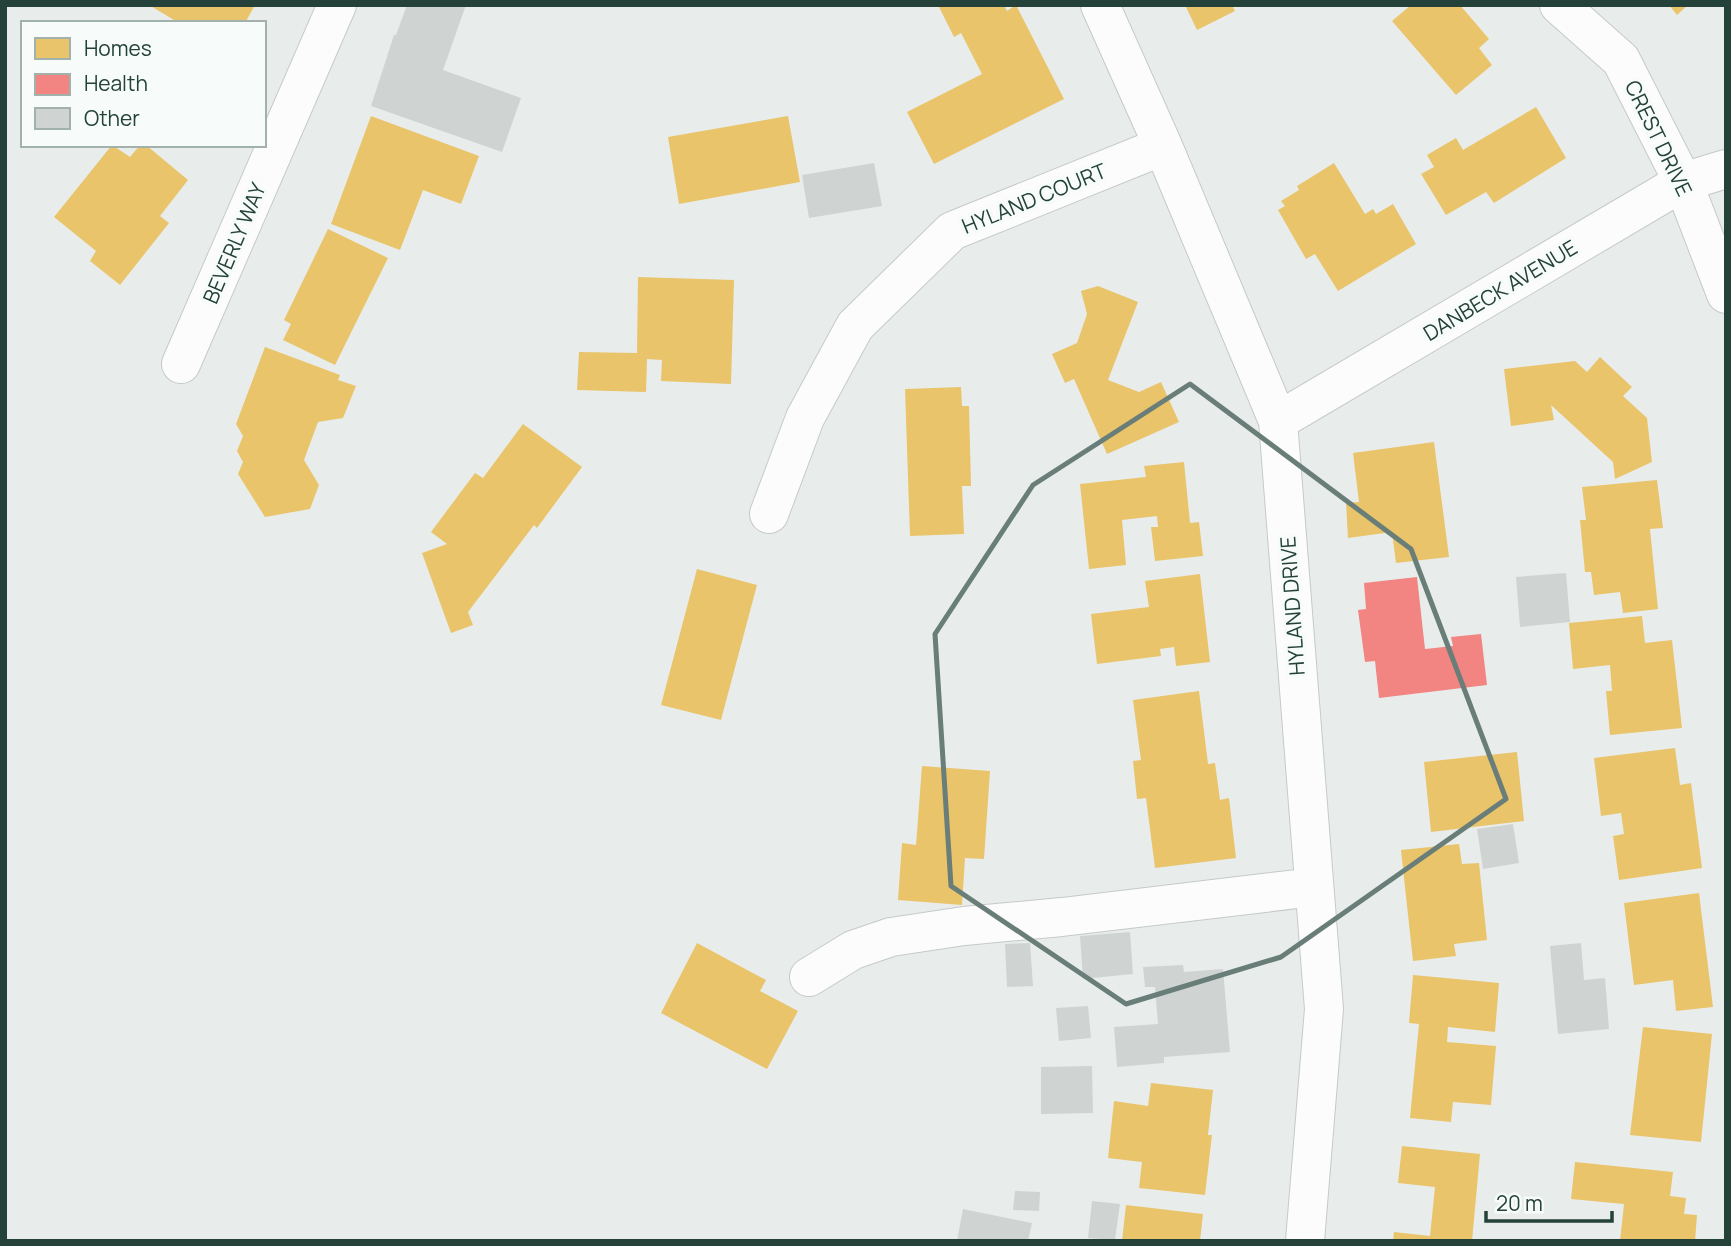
<svg xmlns="http://www.w3.org/2000/svg" width="1731" height="1246" font-family="Manrope,sans-serif">
	<rect width="100%" height="100%" fill="#e8edeb"/>
	<path fill="#e9c46a" d="M149 5H255L245 23H179Z
		M938 5H1004L1007 11 1016 5 1064 99 934 164 907 112 982 74 961 33 954 37Z
		M1185 5H1232L1235 11 1197 30Z
		M1411 5H1460L1489 39 1479 48 1492 65 1456 95 1392 21Z
		M1669 5H1688L1677 15Z
		M1536 107 1566 158 1494 203 1486 192 1446 215 1421 174 1434 167 1427 155 1456 138 1463 150Z
		M371 116 479 156 461 204 423 190 400 250 331 224Z
		M788 116 800 182 679 204 668 137Z
		M112 145 130 157 140 145H146L188 180 160 216 169 223 120 285 90 261 96 251 54 217Z
		M1334 163 1365 214 1373 209 1376 214 1393 204 1416 244 1338 291 1315 254 1306 259 1278 210 1285 206 1281 201 1299 190 1297 186Z
		M328 229 388 258 335 365 283 340 291 324 284 320Z
		M638 277 734 280 731 384 661 381 662 360 647 359 646 392 577 390 579 352 637 353Z
		M1098 286 1138 302 1108 380 1139 392 1161 382 1179 422 1107 454 1074 379 1065 383 1052 354 1077 343 1087 314 1081 291Z
		M265 347 340 375 338 380 356 386 343 418 318 422 304 460 319 485 310 509 265 517 238 474 243 462 237 451 243 436 236 424Z
		M1600 357 1632 387 1623 396 1647 418 1652 462 1615 479 1613 462 1551 405 1554 420 1511 426 1504 369 1575 361 1587 372Z
		M961 387 962 406H969L971 486H962L964 534 910 536 905 389Z
		M523 424 582 467 537 528 534 525 468 612 473 625 451 633 422 553 447 544 431 532 475 473 483 478Z
		M1434 442 1449 557 1396 563 1392 532 1348 538 1346 503 1359 502 1353 453Z
		M1184 462 1190 523 1199 522 1203 556 1155 561 1151 527H1158L1157 516 1122 520 1126 565 1089 569 1080 484 1146 477 1144 466Z
		M1657 480 1663 528 1650 529 1658 609 1623 613 1620 592 1594 595 1591 572H1585L1580 520H1586L1582 487Z
		M697 569 757 585 721 720 661 705Z
		M1200 574 1210 662 1176 666 1174 647 1160 649 1161 656 1097 664 1091 614 1149 607 1145 581Z
		M1642 616 1645 643 1672 640 1682 728 1610 735 1606 691H1612L1610 665 1573 669 1569 623Z
		M1199 691 1208 764 1215 763 1220 800 1229 798 1236 858 1155 868 1146 798 1137 799 1133 761 1141 760 1133 700Z
		M1675 748 1680 785 1691 783 1702 868 1619 880 1613 836 1624 834 1621 813 1601 816 1594 758Z
		M1517 752 1524 821 1431 832 1424 762Z
		M922 766 990 771 984 859 965 858 962 905 898 900 902 843 916 845Z
		M1459 844 1462 864 1479 863 1487 940 1454 944 1456 956 1413 961 1401 850Z
		M1699 893 1713 1007 1676 1011 1673 980 1634 985 1624 903Z
		M697 943 766 980 760 991 798 1011 767 1069 661 1013Z
		M1413 975 1499 983 1495 1032 1448 1027 1447 1042 1496 1046 1491 1105 1453 1102 1451 1122 1410 1118 1419 1024 1409 1023Z
		M1643 1027 1712 1034 1701 1142 1630 1135Z
		M1151 1083 1213 1090 1208 1135H1212L1205 1195 1139 1188 1142 1162 1108 1158 1114 1101 1148 1106Z
		M1402 1146 1480 1154 1472 1241H1393L1394 1232 1430 1236 1435 1187 1398 1183Z
		M1575 1162 1673 1172 1670 1196 1686 1198 1684 1214 1697 1215 1695 1241H1620L1624 1204 1571 1199Z
		M1126 1205 1203 1214 1200 1241H1122Z"/>
	<path fill="#f28482" d="M1417 577 1425 649 1453 646 1451 637 1481 634 1487 685 1379 698 1375 661 1365 662 1358 610 1366 609 1364 583Z"/>
	<path fill="#cfd4d2" d="M407 5H466L443 70 521 98 502 152 371 106 394 35H396Z
		M874 163 882 206 809 218 802 175Z
		M1566 573 1570 622 1520 627 1516 577Z
		M1513 824 1519 863 1483 869 1477 829Z
		M1130 932 1133 974 1083 979 1080 936Z
		M1030 943 1033 986 1007 987 1005 944Z
		M1581 943 1584 980 1605 978 1609 1029 1558 1034 1550 946Z
		M1183 965 1184 972 1223 969 1230 1052 1164 1057V1063L1117 1067 1114 1027 1158 1024 1155 987H1145L1143 967Z
		M1088 1006 1091 1038 1059 1041 1056 1008Z
		M1092 1066 1093 1113 1041 1114V1067Z
		M1015 1191 1040 1192 1039 1211 1013 1210Z
		M1092 1201 1120 1204 1115 1240 1088 1238Z
		M963 1209 1032 1223 1028 1241H957Z"/>
	<g fill="none" stroke-linecap="round" stroke-linejoin="round">
		<g stroke="#c5cac8" stroke-width="40">
			<path id="minor" d="M1100 5 1163 146 1278 421 1324 1009 1305 1241
				M1559 5 1621 60 1683 182 1726 294
				M181 364 337 5
				M1278 421 1683 182 1726 169
				M769 514 805 418 855 326 952 231 1163 146
				M809 977 853 950 891 937 964 926 1062 917 1314 887"/>
		</g>
		<use href="#minor" stroke="#fcfcfc" stroke-width="38"/>
	</g>
	<path fill="none" stroke="#697e78" stroke-width="5" stroke-linejoin="round" d="M1190 384 1411 549 1506 799 1281 957 1126 1004 951 886 935 634 1033 485Z"/>
	<g text-anchor="middle" dominant-baseline="central" stroke-width="7" stroke-linejoin="round" paint-order="stroke">
		<g font-size="21" fill="#24423a" stroke="#f7fbf9">
			<text transform="translate(1659 138) rotate(64)">CREST DRIVE</text>
			<text transform="translate(1034 198) rotate(-22)">HYLAND COURT</text>
			<text transform="translate(234 243) rotate(-67)">BEVERLY WAY</text>
			<text transform="translate(1500 290) rotate(-31)">DANBECK AVENUE</text>
			<text transform="translate(1292 606) rotate(-94)">HYLAND DRIVE</text>
		</g>
	</g>
	<rect width="1731" height="1246" fill="none" stroke="#24423a" stroke-width="14"/>
	<rect x="21" y="21" width="245" height="126" fill="#f7fbf9" stroke="#a3b1ad" stroke-width="2"/>
	<rect x="35" y="38" width="35" height="21" fill="#e9c46a" stroke="#a3b1ad" stroke-width="2"/>
	<text x="84" y="56" font-size="21" fill="#24423a">Homes</text>
	<rect x="35" y="74" width="35" height="21" fill="#f28482" stroke="#a3b1ad" stroke-width="2"/>
	<text x="84" y="91" font-size="21" fill="#24423a">Health</text>
	<rect x="35" y="108" width="35" height="21" fill="#cfd4d2" stroke="#a3b1ad" stroke-width="2"/>
	<text x="84" y="126" font-size="21" fill="#24423a">Other</text>
	<path d="M1486 1211v10h126v-10" fill="none" stroke="#24423a" stroke-width="3.5"/>
	<text x="1496" y="1211" font-size="21" fill="#24423a" stroke="#f7fbf9" stroke-width="5" paint-order="stroke">20 m</text>
</svg>
